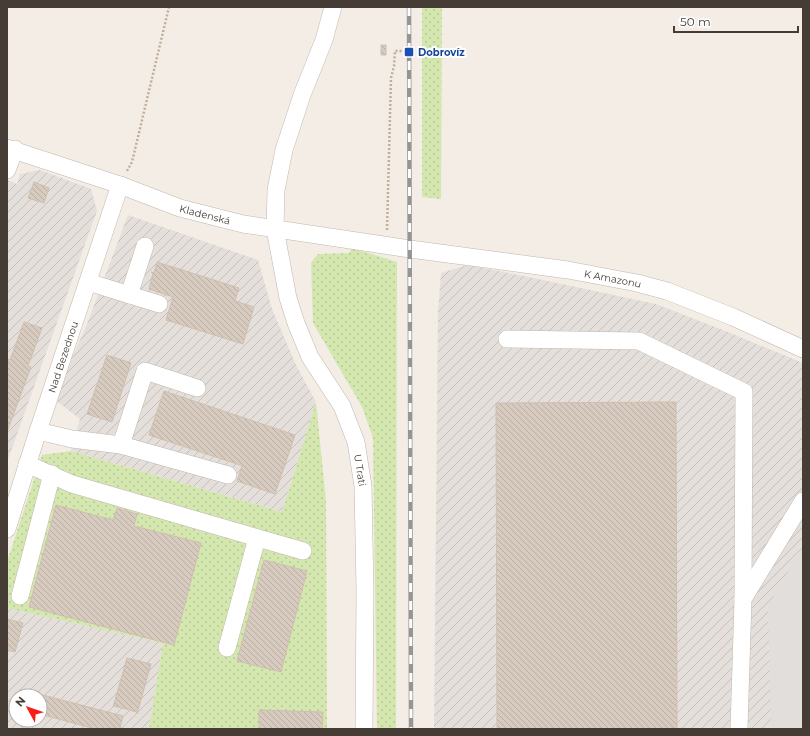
<svg xmlns="http://www.w3.org/2000/svg" width="810" height="736" font-family="Montserrat,sans-serif">
	<defs>
		<pattern id="industrial-furrows" width="10" height="10" patternUnits="userSpaceOnUse"><rect width="10" height="10" fill="#e5dfdb"/><path d="M-1 1l2-2M0 10L10 0M9 11l2-2" fill="none" stroke="#c6c0bd"/></pattern>
		<pattern id="grass-dots" width="8" height="8" patternUnits="userSpaceOnUse"><rect width="8" height="8" fill="#d4e7af"/><path d="M2 2h.1M6 6h.1" fill="none" stroke="#b7c797" stroke-width="1.8" stroke-linecap="round"/></pattern>
		<pattern id="building-back-hatch" width="6" height="6" patternUnits="userSpaceOnUse"><rect width="6" height="6" fill="#d7cabe"/><path d="M-1 5l2 2M0 0l6 6M5-1l2 2" fill="none" stroke="#baaea4"/></pattern>
	</defs>
	<rect width="100%" height="100%" fill="#f3ede6"/>
	<path fill="url(#industrial-furrows)" fill-rule="evenodd" d="M40 170 91 189 97 211 7 462V180L17 184 20 174Z
		M128 215 258 260 272 309 296 365 316 402 282 512 71 451 80 419 54 399 87 324Z
		M467 265 524 276 656 304 728 332 803 363V729H434L438 312 441 273Z
		M7 608 163 643 149 729H7ZM16 696H40V720H16Z"/>
	<path fill="url(#grass-dots)" d="M422 7H442L441 199 422 197Z
		M352 248 397 262 396 729H377L373 438 362 407 313 323 311 263 318 254 349 253Z
		M316 402 326 501 327 729H149L163 643 7 608V562L42 455 71 451 282 512Z"/>
	<path fill="#e1dedb" d="M803 546V729H771L768 606Z"/>
	<path fill="url(#building-back-hatch)" stroke="#cfbfaf" d="M381 45H386V55H381Z
		M34 182 49 188 44 203 28 198Z
		M157 262 239 288 235 301 254 307 243 344 166 320 173 297 149 289 153 273 151 272 154 273Z
		M24 322 42 328 28 366 31 367 7 432V359L10 360Z
		M107 355 131 363 112 422 87 414Z
		M164 391 295 435 275 494 237 481 242 466 240 465 149 435Z
		M676 402 677 729H497L496 403Z
		M56 505 113 520 117 508 137 514 134 526 201 543 174 645 29 607Z
		M264 560 307 571 281 672 237 661Z
		M7 619 23 623 15 652 7 650Z
		M127 658 151 664 137 714V712L114 706 113 707Z
		M39 694 123 716 120 729H95L40 714V696H38Z
		M259 710 323 712 322 729H259Z"/>
	<g fill="none" stroke-linecap="round" stroke-linejoin="round">
		<g stroke="#c1b7ac" stroke-width="18">
			<g id="minor">
				<path id="s1" d="M333 7 324 40 302 95 284 150 276 190 275 229 288 298 296 323 310 357 342 406 356 442 363 486 365 591 364 729"/>
				<path id="s2" d="M7 148 120 185 180 208 243 224 410 249 568 270 637 283 667 291 733 317 803 349"/>
				<path d="M7 170 15 149"/>
				<path d="M88 282 159 304"/>
				<path d="M129 295 145 246"/>
				<path d="M507 339 639 341 744 392 743 599"/>
				<path d="M38 431 72 439 121 445 228 475"/>
				<path d="M121 445 145 371 197 388"/>
				<path d="M27 464 72 484 303 551"/>
				<path id="s3" d="M7 529 38 431 120 185"/>
				<path d="M20 596 52 474"/>
				<path d="M227 648 257 538"/>
				<path d="M739 729 743 599 803 501"/>
			</g>
		</g>
		<path stroke="#c0ae9a" stroke-width="2.5" stroke-dasharray="2 2" stroke-linecap="butt" d="M127 171 132 162 169 7
			M387 230 391 78 394 66 395 51H403"/>
		<use href="#minor" stroke="#fff" stroke-width="17"/>
		<g stroke="#959595" stroke-width="4.5">
			<path id="rail" d="M409 7 411 729"/>
		</g>
		<use href="#rail" stroke="#fff" stroke-width="3" stroke-dasharray="9" stroke-linecap="butt"/>
	</g>
	<rect fill="#1a4fb4" stroke="#fff" stroke-width="1.5" x="404" y="47" width="10" height="10" rx="2"/>
	<g text-anchor="middle" dominant-baseline="central" stroke-width="4" stroke-linejoin="round" paint-order="stroke">
		<g font-size="10" font-weight="bold" fill="#164399" stroke="#fff" text-anchor="start">
			<text x="418" y="52">Dobrovíz</text>
		</g>
		<g font-size="10" fill="#453d35" stroke="#fff">
			<text stroke="none"><textPath href="#s2" startOffset="209">Kladenská</textPath></text>
			<text stroke="none"><textPath href="#s2" startOffset="622">K Amazonu</textPath></text>
			<text stroke="none"><textPath href="#s3" startOffset="181">Nad Bezednou</textPath></text>
			<text stroke="none"><textPath href="#s1" startOffset="490">U Trati</textPath></text>
		</g>
	</g>
	<rect width="810" height="736" fill="none" stroke="#453d35" stroke-width="16"/>
	<g transform="translate(28 708) rotate(310)"><circle r="19" fill="#ffffff" stroke="#b5b1ae"/>
	<path d="M0-3L7 15L0 10L-7 15Z" fill="#f81e18"/>
	<text y="-6" font-size="11" font-weight="bold" text-anchor="middle" fill="#453d35">N</text>
	</g>
	<path d="M674 26v6h124v-6" fill="none" stroke="#453d35" stroke-width="2"/>
	<text x="680" y="26" font-size="12" fill="#453d35" stroke="#ffffff" stroke-width="3" paint-order="stroke">50 m</text>
</svg>
